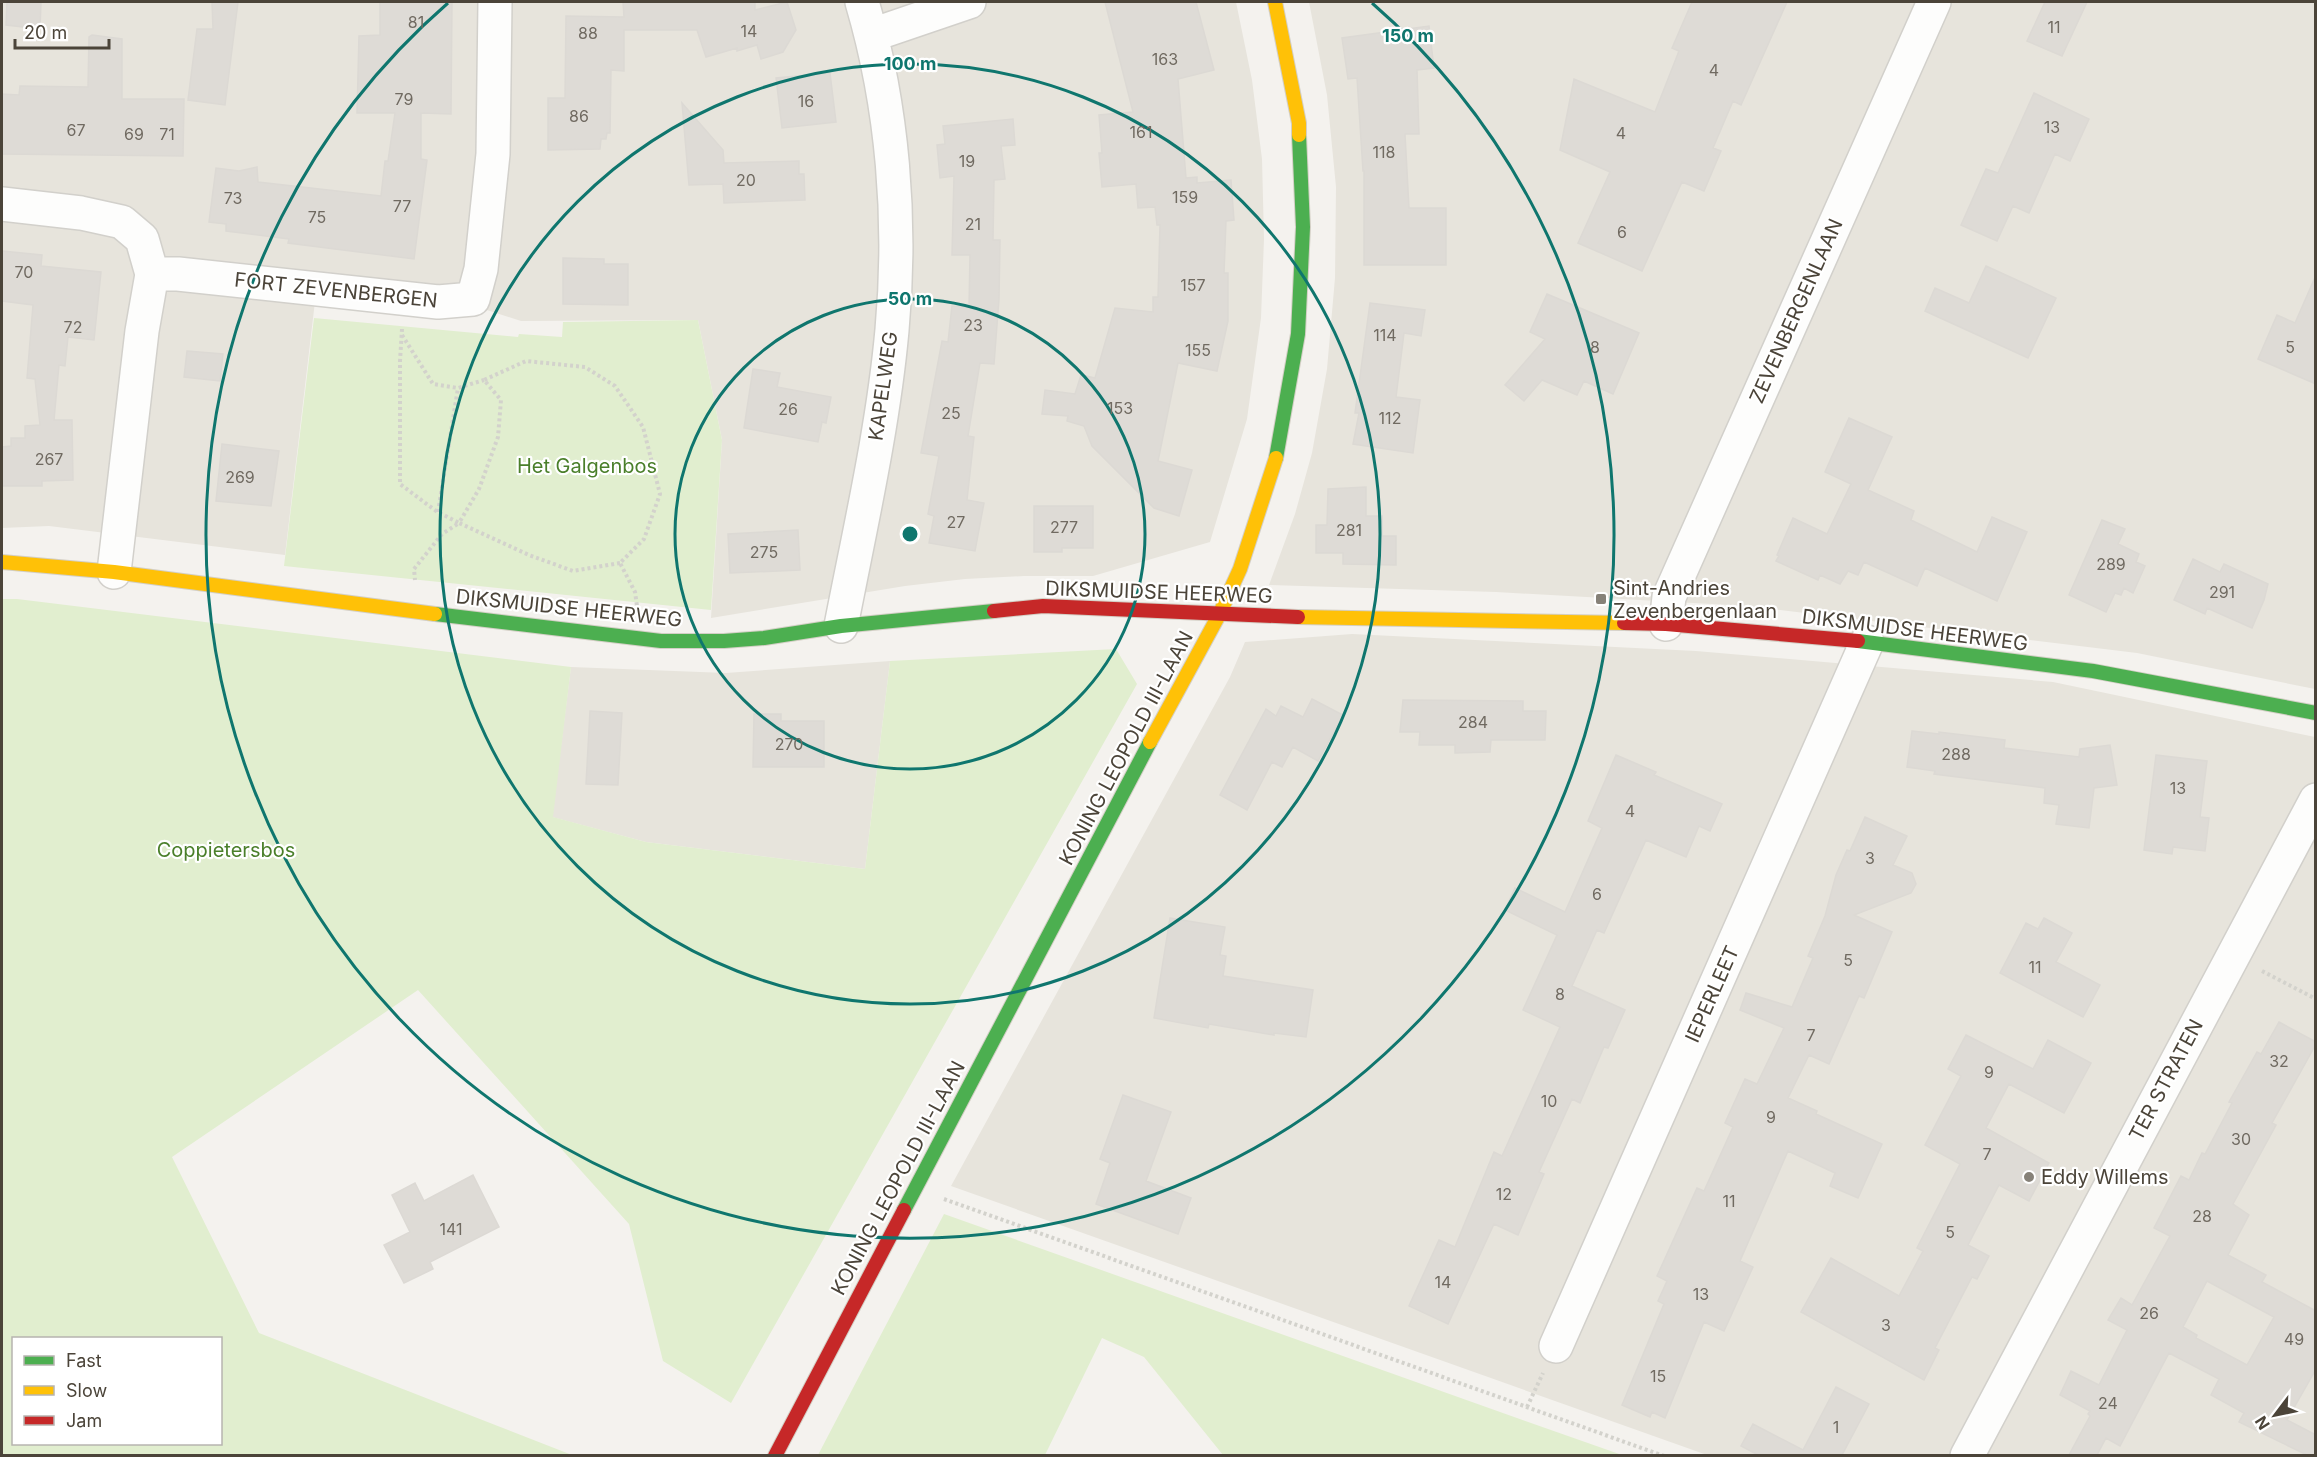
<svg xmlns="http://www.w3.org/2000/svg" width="2317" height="1457" font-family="Inter,sans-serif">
	<rect width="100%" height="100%" fill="#f4f2ee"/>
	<path fill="#e7e4dc" d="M2 2H1236L1252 80 1262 159 1264 239 1261 318 1247 419 1210 542 1093 576H1024L965 579 905 586 711 618 722 440 698 320 521 321 425 290 318 276 285 555 49 526 2 528Z
		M1309 2H2315V689L2137 653 1747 606 1496 592 1269 585 1295 514 1312 453 1327 369 1335 278 1336 187 1327 95Z
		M1352 634 1696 651 2053 682 2315 737V1455H1707L951 1186 1230 677 1245 642Z
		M890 661 865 869 646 842 552 817 571 667 726 673Z"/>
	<path fill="#e1eecf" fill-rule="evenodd" d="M314 318 518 337 519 334 562 337 563 322 698 320 722 440 711 610 284 566Z
		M2 599H17L571 667 553 817 646 842 865 869 890 661 1116 649 1137 684 731 1403 663 1361 629 1224 418 990 172 1157 259 1333 572 1455H2ZM14 1338H220V1444H14Z
		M944 1214 1531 1423 1622 1455H1223L1144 1357 1102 1338 1045 1455H818Z"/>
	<path fill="#dedbd6" stroke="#dcd9d4" stroke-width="1.5" fill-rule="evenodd" d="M7 2H41L40 29 6 25Z
		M212 2H238L225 105 188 100 197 29H213Z
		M380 2H452L451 114 421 113V159L427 160 414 259 288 243 289 239 226 231V224L209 222 216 168 239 171 257 167 258 182 381 196 385 161H388L395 113H357L359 36 380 35Z
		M623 2H755V10L787 2 796 30 783 52 761 59 757 45 737 51V48L706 57 697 30H624V71L611 70 610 133H607L606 139H601L600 149 548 150V98H565L566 16 624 17Z
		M1105 2H1196L1214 70 1178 79 1186 178 1197 177V183L1231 180 1234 220 1226 221 1224 273H1228V321L1217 371 1178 363 1158 461 1192 470 1179 516 1154 508 1092 446 1084 426 1067 421 1068 416 1042 414 1045 390 1075 394 1081 375 1095 378 1115 308 1153 312V297H1158L1160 225H1157L1155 207 1138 208 1136 184 1102 187 1099 153H1102L1099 115 1133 112Z
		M1692 2H1787L1741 105 1733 101 1713 148 1721 151 1704 191 1682 182 1642 271 1578 243 1610 172 1560 150 1574 79 1655 112 1679 51 1672 48Z
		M2045 2H2087L2062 56 2027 41Z
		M1429 26 1434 68 1417 70 1419 134H1405L1409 208H1446V265H1364V171H1363L1357 78 1348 79 1342 38Z
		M92 35 122 39V99H184L183 156 2 154V94L19 95 20 86 88 87 89 37Z
		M830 73 836 122 782 128 776 78Z
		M2034 93 2089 119 2070 161 2055 154 2029 213 2013 206 1997 241 1961 225 1986 169 1998 173Z
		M682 103 723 150 724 163 799 161V174H804L805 200 724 203 723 184 689 185Z
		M1013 119 1015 145 1001 146 1005 179 994 180 993 240H1000L999 299 994 364 980 363 968 436 974 437 967 500 984 503 975 551 929 543 934 516 928 514 939 456 921 453 942 341 948 342 952 306 969 307 970 255H952L954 176 940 178 937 145 945 144 943 126Z
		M2 251 42 255 41 266 101 272 94 340 68 337 65 366 59 365 54 420H72L73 480 42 481V486H2V447L11 446V438H25V426L40 425 35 379 27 378 33 305 2 301Z
		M563 258 604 259V264H628V305L563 304Z
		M1986 266 2056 298 2028 358 1925 311 1935 288 1969 303Z
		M2316 275V384L2258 359 2277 315 2295 323Z
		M1547 294 1639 333 1613 394 1584 381 1577 395 1542 380 1524 401 1505 385 1545 339 1530 332Z
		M1370 303 1425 310 1421 336 1404 333 1396 397 1420 400 1413 453 1353 444 1359 413H1355Z
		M187 351 223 354 220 381 184 377Z
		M753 369 780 373 777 387 831 397 826 423 822 422 818 442 744 428Z
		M1849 418 1892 437 1868 490 1914 511 1911 520 1977 552 1992 517 2027 532 1997 601 1925 568 1917 586 1864 562 1858 575 1848 571 1840 584 1820 575 1818 580 1776 561 1779 556 1777 555 1793 518 1827 534 1851 484 1825 472Z
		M222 444 279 451 271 506 216 501Z
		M1366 487V516H1382V536H1396V565L1343 564V553H1316V525H1327L1328 489Z
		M1034 506H1093V548H1062V552H1034Z
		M2102 520 2125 529 2118 544 2139 554 2136 562 2145 566 2133 593 2124 588 2121 595 2115 593 2106 612 2069 595Z
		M798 530 800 570 730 573 728 534Z
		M2193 559 2220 572 2224 564 2268 584 2264 600 2252 628 2207 608 2205 614 2174 600Z
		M1312 699 1343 715 1318 761 1293 747 1282 767 1272 762 1247 810 1220 795 1266 709 1276 716 1281 706 1303 717Z
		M1403 700 1523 701V711H1546L1545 740H1491L1490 752 1455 753V745H1419L1420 732H1400Z
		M590 711 622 713 618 785 586 784Z
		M754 714H781V721H824V767H753Z
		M1912 731 1939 734V732L2005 740 2004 748 2079 757 2080 749 2110 745 2117 785 2094 788 2089 828 2056 824 2059 805 2044 803 2045 788 1934 774 1935 771 1907 767Z
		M1616 755 1656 772 1654 775 1722 804 1710 831 1699 826 1686 857 1646 840 1604 933 1597 930 1572 986 1625 1010 1608 1048 1604 1047 1580 1103 1572 1099 1539 1172 1544 1174 1518 1235 1494 1224 1448 1324 1409 1306 1439 1240 1455 1247 1494 1152 1502 1156 1560 1027 1523 1010 1557 935 1505 910 1515 888 1565 912 1602 828 1588 821Z
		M2156 755 2207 761 2200 817 2209 818 2205 851 2173 847 2172 854 2144 850Z
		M1865 817 1907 836 1893 865 1912 873 1916 884 1911 893 1854 915 1892 932 1864 998 1859 996 1829 1064 1809 1055 1788 1098 1817 1111 1816 1114 1882 1144 1858 1198 1830 1186 1835 1173 1788 1151 1740 1261 1753 1267 1724 1331 1704 1322 1665 1418 1652 1412 1650 1417 1622 1405 1664 1304 1658 1301 1667 1281 1657 1276 1697 1188 1704 1191 1733 1127 1725 1123 1745 1079 1757 1084 1784 1028 1740 1010 1746 993 1792 1007 1813 958 1808 956 1825 916 1836 875 1847 850 1850 851Z
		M1170 918 1225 927 1220 955 1226 956 1223 976 1313 990 1306 1037 1274 1033V1035L1209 1024 1208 1028 1154 1018Z
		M2044 918 2072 933 2056 962 2100 985 2083 1017 2000 973 2026 923 2038 929Z
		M2279 1022 2316 1042V1044L2272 1123 2276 1125 2233 1204 2249 1215 2228 1255 2266 1275 2262 1282 2316 1311V1369L2287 1420 2316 1435V1455H2307L2239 1422 2244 1413 2211 1395 2219 1379 2169 1353 2120 1446 2106 1438 2097 1455H2069L2090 1416 2088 1414 2090 1411 2060 1395 2071 1371 2099 1385 2127 1330 2108 1320 2121 1298 2132 1305 2170 1236 2154 1228 2181 1176 2189 1180 2202 1153 2205 1154 2232 1103 2229 1102 2257 1052 2261 1054ZM2207 1281 2274 1317 2247 1365 2196 1338 2197 1335 2183 1327Z
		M1966 1035 2033 1069 2048 1040 2091 1063 2064 1113 2009 1084 1986 1128 2049 1163 2029 1201 1999 1185 1968 1245 1989 1256 1977 1279 1972 1277 1935 1348 1939 1350 1924 1380 1801 1312 1831 1258 1899 1296 1923 1251 1917 1248 1960 1164 1925 1145 1961 1076 1948 1069Z
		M1123 1095 1171 1112 1146 1181 1191 1198 1178 1234 1096 1204 1110 1163 1100 1159Z
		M473 1175 499 1227 430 1262 433 1269 404 1283 384 1245 410 1232 392 1195 415 1183 424 1201Z
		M1836 1387 1869 1404 1842 1455H1758L1741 1446 1753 1424 1803 1450Z"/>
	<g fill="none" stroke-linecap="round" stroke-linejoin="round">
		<g stroke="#d2d0cb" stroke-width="36">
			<path id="street" d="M872 35 969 2
				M2 204 81 213 122 222 142 239 152 274 142 331 114 572
				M152 274H178L438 302 473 299 481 269 493 154 495 2
				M1666 624 1669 597 1934 2
				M841 626C860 528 883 429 892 330 902 221 893 107 862 2
				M1556 1346 1867 642
				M1967 1456 2316 800"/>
		</g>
		<g stroke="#d3cfc5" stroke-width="16">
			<path id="fast" d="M1276 458 1298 334 1303 227 1299 135
				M435 614 661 641H724L764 638 841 626 994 611
				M1858 641 2093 671 2316 713
				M904 1210 1150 742"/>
		</g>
		<g stroke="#d3cfc5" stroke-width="16">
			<path id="slow" d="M1275 2 1299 123V135
				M2 562 114 572 435 614
				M1298 617 1624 623
				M1150 742 1219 615 1240 569 1276 458"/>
		</g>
		<g stroke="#d3cfc5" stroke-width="16">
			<path id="jam" d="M994 611 1043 606 1298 617
				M1624 623 1666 624 1858 641
				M775 1456 904 1210"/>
		</g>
		<path stroke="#d3d2cc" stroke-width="4" stroke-dasharray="3 3" stroke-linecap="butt" d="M402 329 400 361V484L436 511 459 523 442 534 414 569 415 580
			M402 335 433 384 458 388 484 380
			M438 512 458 388
			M620 563 573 571 529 555 459 523 479 489 498 437 501 400 484 380 526 361 585 367 615 386 643 427 660 494 644 539 620 563 635 592 637 606
			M2262 971 2316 999
			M944 1199 1664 1456
			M1527 1407 1543 1373"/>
		<use href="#street" stroke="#fdfdfc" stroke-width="33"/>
		<use href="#fast" stroke="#4caf50" stroke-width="14"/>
		<use href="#slow" stroke="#ffc107" stroke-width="14"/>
		<use href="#jam" stroke="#c62828" stroke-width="14"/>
	</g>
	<g fill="none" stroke="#0f766e" stroke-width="3">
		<circle cx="910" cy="534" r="235"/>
		<circle cx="910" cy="534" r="470"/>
		<path d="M1372 3A704 704 0 1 1 448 3"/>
	</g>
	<g fill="#868178" stroke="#fff" stroke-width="2">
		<rect x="1595" y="593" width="12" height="12" rx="3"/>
		<circle cx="2029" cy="1177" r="6"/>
	</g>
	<g text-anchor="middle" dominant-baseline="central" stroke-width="4.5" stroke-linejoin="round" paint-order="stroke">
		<g font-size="16" fill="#706a61">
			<text x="416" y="22">81</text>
			<text x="2054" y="27">11</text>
			<text x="749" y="31">14</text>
			<text x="588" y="33">88</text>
			<text x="1165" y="59">163</text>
			<text x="1714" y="70">4</text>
			<text x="404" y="99">79</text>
			<text x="806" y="101">16</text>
			<text x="579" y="116">86</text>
			<text x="2052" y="127">13</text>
			<text x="76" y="130">67</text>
			<text x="1141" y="132">161</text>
			<text x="1621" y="133">4</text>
			<text x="134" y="134">69</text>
			<text x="167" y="134">71</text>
			<text x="1384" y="152">118</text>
			<text x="967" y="161">19</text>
			<text x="746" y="180">20</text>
			<text x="1185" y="197">159</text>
			<text x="233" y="198">73</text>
			<text x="402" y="206">77</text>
			<text x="317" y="217">75</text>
			<text x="973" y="224">21</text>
			<text x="1622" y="232">6</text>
			<text x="24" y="272">70</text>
			<text x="1193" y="285">157</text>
			<text x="973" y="325">23</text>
			<text x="73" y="327">72</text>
			<text x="1385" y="335">114</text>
			<text x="1595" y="347">8</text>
			<text x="2290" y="347">5</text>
			<text x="1198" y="350">155</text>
			<text x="1120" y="408">153</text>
			<text x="788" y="409">26</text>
			<text x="951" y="413">25</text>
			<text x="1390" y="418">112</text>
			<text x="49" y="459">267</text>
			<text x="240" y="477">269</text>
			<text x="956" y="522">27</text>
			<text x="1064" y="527">277</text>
			<text x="1349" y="530">281</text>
			<text x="764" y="552">275</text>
			<text x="2111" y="564">289</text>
			<text x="2222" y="592">291</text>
			<text x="1473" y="722">284</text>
			<text x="789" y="744">270</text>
			<text x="1956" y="754">288</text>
			<text x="2178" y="788">13</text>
			<text x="1630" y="811">4</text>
			<text x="1870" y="858">3</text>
			<text x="1597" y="894">6</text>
			<text x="1848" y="960">5</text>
			<text x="2035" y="967">11</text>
			<text x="1560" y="994">8</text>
			<text x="1811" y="1035">7</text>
			<text x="2279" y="1061">32</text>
			<text x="1989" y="1072">9</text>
			<text x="1549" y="1101">10</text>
			<text x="1771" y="1117">9</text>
			<text x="2241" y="1139">30</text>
			<text x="1987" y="1154">7</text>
			<text x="1504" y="1194">12</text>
			<text x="1729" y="1201">11</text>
			<text x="2202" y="1216">28</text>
			<text x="451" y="1229">141</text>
			<text x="1950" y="1232">5</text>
			<text x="1443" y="1282">14</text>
			<text x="1701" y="1294">13</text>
			<text x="2149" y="1313">26</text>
			<text x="1886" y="1325">3</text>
			<text x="2294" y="1339">49</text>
			<text x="1658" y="1376">15</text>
			<text x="2108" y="1403">24</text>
			<text x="1836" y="1427">1</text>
		</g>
		<g font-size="20" fill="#4b4439" stroke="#fff">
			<text transform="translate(336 290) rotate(6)">FORT ZEVENBERGEN</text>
			<text transform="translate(1796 311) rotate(-66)">ZEVENBERGENLAAN</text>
			<text transform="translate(883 386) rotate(-82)">KAPELWEG</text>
			<text transform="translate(1159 592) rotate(2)">DIKSMUIDSE HEERWEG</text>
			<text transform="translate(569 608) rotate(6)">DIKSMUIDSE HEERWEG</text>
			<text transform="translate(1915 630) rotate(7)">DIKSMUIDSE HEERWEG</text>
			<text transform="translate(1126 748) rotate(-62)">KONING LEOPOLD III-LAAN</text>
			<text transform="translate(1712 994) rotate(-66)">IEPERLEET</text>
			<text transform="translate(2166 1080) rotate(-62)">TER STRATEN</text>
			<text transform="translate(898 1178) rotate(-62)">KONING LEOPOLD III-LAAN</text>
		</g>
		<g font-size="20" fill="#4a7f2a" stroke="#fff">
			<text x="587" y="466">Het Galgenbos</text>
			<text x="226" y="850">Coppietersbos</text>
		</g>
		<g font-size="20" fill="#4b4439" stroke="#fff" text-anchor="start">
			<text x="1613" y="588">Sint-Andries<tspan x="1613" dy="23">Zevenbergenlaan</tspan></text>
			<text x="2041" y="1177">Eddy Willems</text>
		</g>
	</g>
	<circle cx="910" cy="534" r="9" fill="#0f766e" stroke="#fff" stroke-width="3"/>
	<g font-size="18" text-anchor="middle" font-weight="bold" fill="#0f766e" stroke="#fff" stroke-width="4.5" stroke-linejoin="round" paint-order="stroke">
		<text x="1408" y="42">150 m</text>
		<text x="910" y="70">100 m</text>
		<text x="910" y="305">50 m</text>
	</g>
	<rect width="2317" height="1457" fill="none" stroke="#4b4439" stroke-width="6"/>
	<rect x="12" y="1337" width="210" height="108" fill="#ffffff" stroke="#b7b4b0" stroke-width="1.5"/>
	<rect x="24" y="1356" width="30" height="9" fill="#4caf50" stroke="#b7b4b0" stroke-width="1.5"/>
	<text x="66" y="1367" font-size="18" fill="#4b4439">Fast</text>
	<rect x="24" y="1386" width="30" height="9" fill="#ffc107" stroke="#b7b4b0" stroke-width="1.5"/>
	<text x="66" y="1397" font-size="18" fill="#4b4439">Slow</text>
	<rect x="24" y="1416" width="30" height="9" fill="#c62828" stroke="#b7b4b0" stroke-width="1.5"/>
	<text x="66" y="1427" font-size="18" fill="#4b4439">Jam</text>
	<g transform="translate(2275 1415) rotate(238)" stroke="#ffffff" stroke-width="4.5" paint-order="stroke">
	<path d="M0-4.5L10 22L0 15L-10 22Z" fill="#4b4439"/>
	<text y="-9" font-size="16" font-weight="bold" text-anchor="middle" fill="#4b4439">N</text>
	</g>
	<path d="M15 39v9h94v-9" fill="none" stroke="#4b4439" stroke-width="3"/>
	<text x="24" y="39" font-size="18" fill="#4b4439" stroke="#ffffff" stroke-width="4.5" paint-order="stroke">20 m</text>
</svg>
